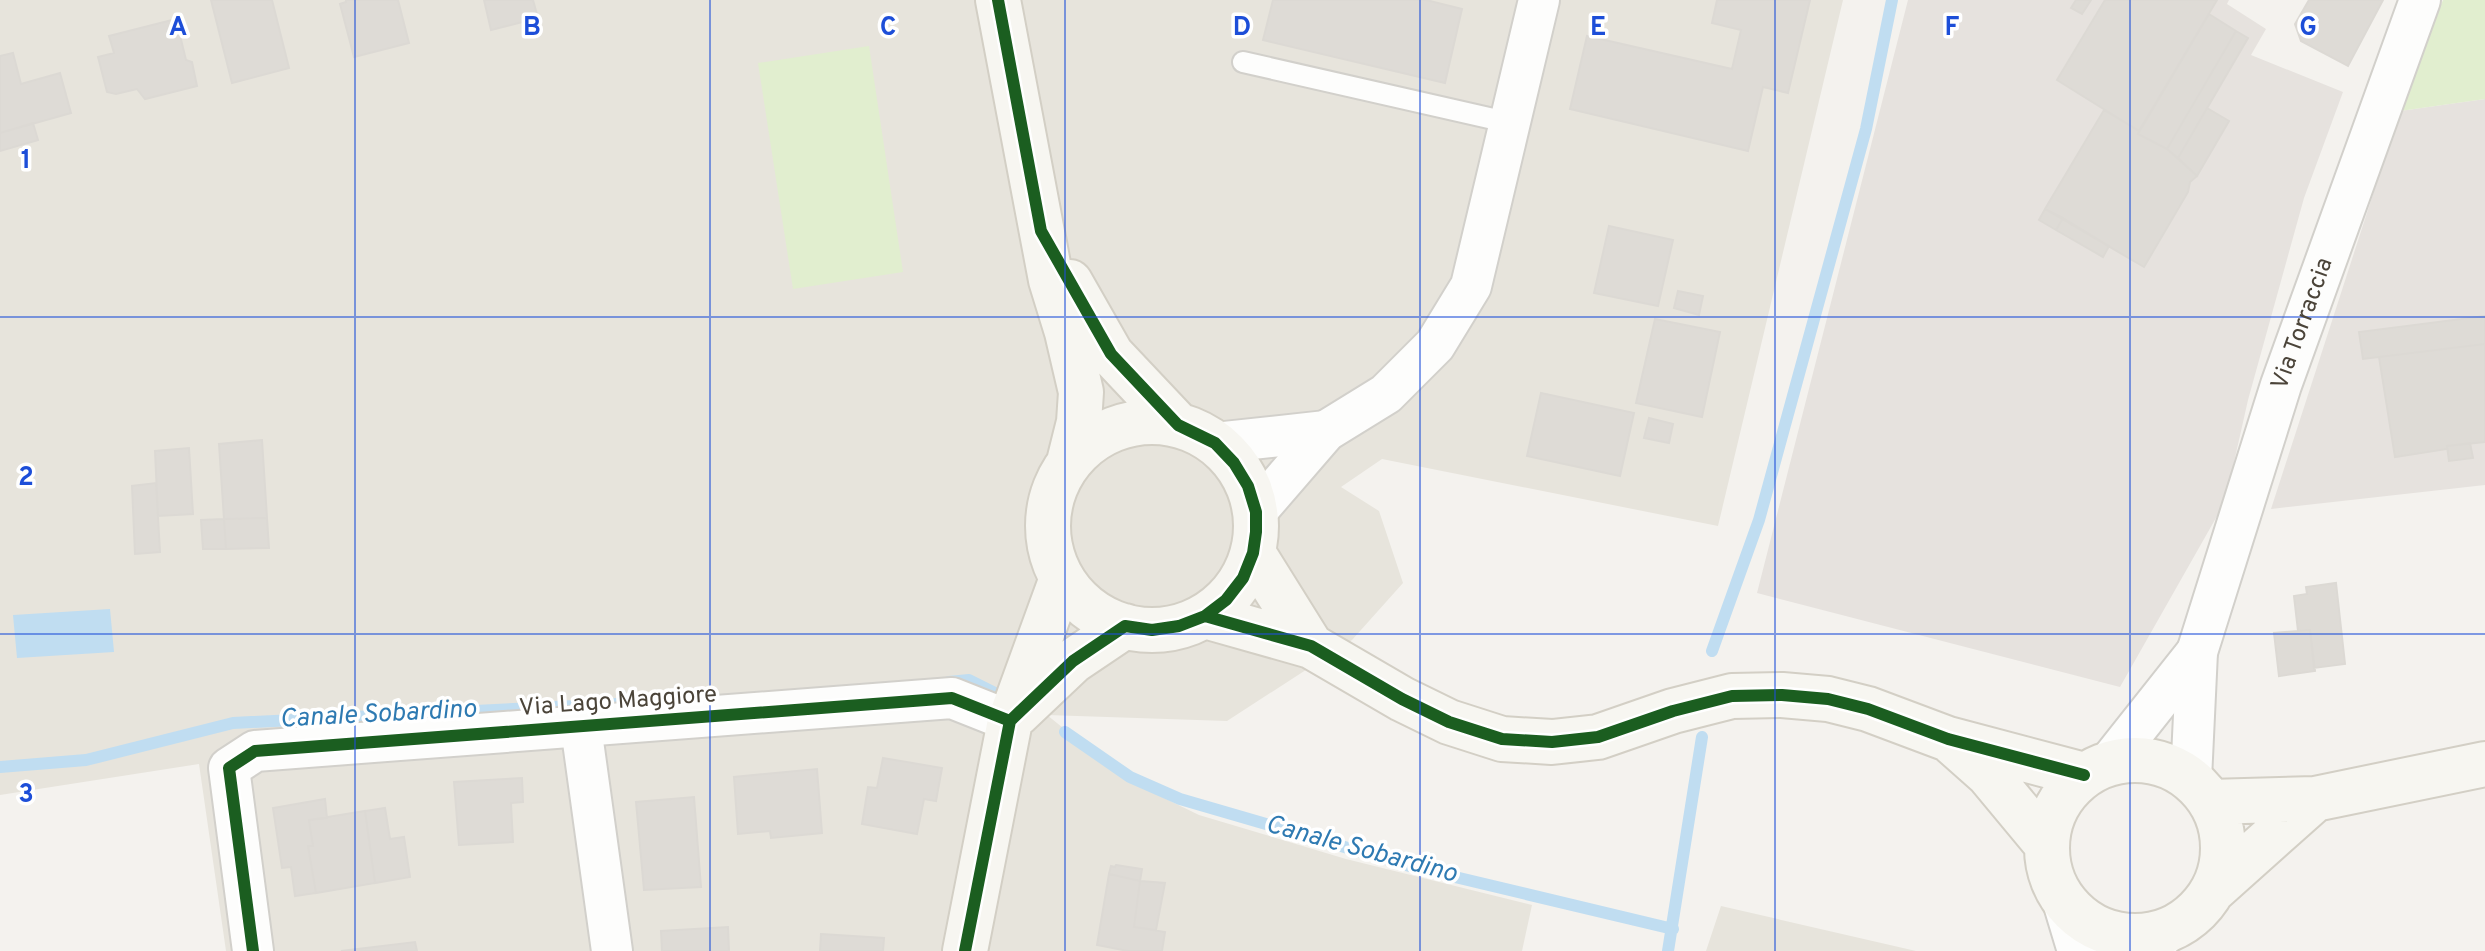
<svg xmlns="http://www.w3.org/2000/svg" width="2485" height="951" font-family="Overpass,sans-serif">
	<rect width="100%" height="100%" fill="#f4f2ee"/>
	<path fill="#e7e4dc" d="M0 0H1843L1718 526 1382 459 1341 487 1379 511 1403 583 1352 640 1227 721 1047 715 1129 781 1199 815 1346 859 1532 905 1522 951H226L199 764 0 795Z
		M1721 906 1916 951H1706Z"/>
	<path fill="#e6e2de" d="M1908 0H2229L2227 4 2266 29 2251 55 2343 92 2304 198 2248 400 2225 502 2120 687 1757 593Z
		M2485 99V485L2271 509 2400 111Z"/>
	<path fill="#e1eecf" d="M2443 0H2485V99L2400 111Z
		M869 46 903 272 793 289 758 63Z"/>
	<path fill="#c0ddf1" d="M110 609 114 652 17 658 13 615Z"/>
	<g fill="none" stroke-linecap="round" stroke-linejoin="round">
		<path stroke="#c0ddf1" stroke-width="12" d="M1712 651 1759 520 1866 129 1892 0
			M949 682 969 680 997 694
			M1065 732 1130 777 1180 799 1413 867 1673 929
			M0 767 86 760 233 723 616 704
			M1668 951 1702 737"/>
	</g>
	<path fill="#dedbd6" stroke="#dcd9d4" stroke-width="2" d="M211 0H272L289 68 232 83Z
		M346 0H398L409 43 354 57 340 4 346 2Z
		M484 0H533L538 18 491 30Z
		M1273 0H1426L1462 9 1445 83 1263 40Z
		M1717 0H1810L1788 93 1763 87 1748 151 1570 109 1587 36 1732 69 1741 30 1712 23Z
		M2076 0H2091L2082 14 2071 8Z
		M2105 0H2217L2139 131 2057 80Z
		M2309 0H2383L2348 66 2301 41 2295 24Z
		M2209 14 2236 31 2167 149 2138 134Z
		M176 19 186 60 192 62 197 86 145 99 137 89 116 94 107 92 98 57 114 53 109 36Z
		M2236 31 2248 38 2178 158 2167 149Z
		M13 53 21 84 60 73 71 113 0 133V56Z
		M2207 108 2229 121 2197 176 2178 158Z
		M2104 110 2139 131 2138 134 2167 149 2197 176 2190 182 2188 192 2144 267 2045 209Z
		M33 123 38 140 0 151V133Z
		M2045 209 2063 218 2056 230 2039 220Z
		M2063 218 2109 246 2103 257 2056 230Z
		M1609 226 1673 240 1658 306 1594 293Z
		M1678 291 1703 296 1699 315 1674 308Z
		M2485 316V344L2363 359 2359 332Z
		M1655 319 1720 332 1702 417 1636 403Z
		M2485 344V442L2447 446V449L2395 457 2379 357Z
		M1541 393 1634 413 1620 476 1527 456Z
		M1649 418 1673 424 1669 443 1644 438Z
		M262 440 267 518 224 519 219 444Z
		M2470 443 2473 458 2449 461 2447 446Z
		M189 448 193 514 158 516 155 451Z
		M156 483 160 552 135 554 132 486Z
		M267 518 269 548 226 549 224 519Z
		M224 519 226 549H203L201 520Z
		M2336 583 2345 664 2314 668 2310 630 2298 631 2294 596 2307 594 2306 587Z
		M2310 630 2315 671 2279 676 2274 633Z
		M883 758 942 768 936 801 924 799 917 834 862 824 868 787 877 788Z
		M817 769 822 833 771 838 770 831 738 834 734 777Z
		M522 778 523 802 511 803 513 842 459 845 454 782Z
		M694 797 701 887 644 890 636 802Z
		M325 799 327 818 309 820 313 846H308L316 893 295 896 291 867 282 868 273 808Z
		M385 808 390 839 404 837 410 877 375 883 365 811Z
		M365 811 375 883 316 893 308 846H313L309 820Z
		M1116 865 1142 869 1140 881 1109 874 1111 866 1115 867Z
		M1109 874 1140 881 1134 927 1165 932 1162 951H1128L1097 945Z
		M1140 881 1165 883 1156 930 1134 927Z
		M728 927 729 951H662L661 931Z
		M821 934 884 938 883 951H820Z
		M415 942 417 951H341Z"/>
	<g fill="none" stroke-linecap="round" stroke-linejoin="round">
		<g stroke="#d2d0cb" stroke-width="24">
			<path id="lane" d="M1243 62 1511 123"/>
		</g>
		<g stroke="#d2d0cb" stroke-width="44">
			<g id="street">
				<path d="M1215 443 1326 431"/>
				<path d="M1256 512 1326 431 1386 394 1435 345 1471 286 1539 0"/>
				<path d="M581 727 612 951"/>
				<path d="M2109 763 2197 652"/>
				<path id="s1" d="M2191 779 2197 652 2281 385 2420 0"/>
				<path d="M2062 898 2078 951"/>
				<path d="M253 951 229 768 255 751 952 698 1010 721"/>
				<path d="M2146 951 2169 930"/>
			</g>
		</g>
		<g stroke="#d3cfc5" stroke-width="48">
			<path id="secondary" d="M998 0 1051 280 1067 332 1081 392 1079 422 1069 462
				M1070 282 1111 354 1178 425
				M1048 526a104 104 0 1 1 208 0a104 104 0 1 1-208 0Z
				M1253 553 1311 646
				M1205 616 1311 646 1402 699 1449 722 1502 739 1552 742 1598 737 1673 711 1732 696 1782 695 1828 699 1868 709 1948 739 2084 775
				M1017 714 1073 661 1125 626
				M1953 743 1988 774 2047 845
				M2047 848a88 88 0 1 1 176 0a88 88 0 1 1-176 0Z
				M2210 802 2315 799 2485 764
				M2213 890 2315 799
				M965 951 1010 721 1062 578"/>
		</g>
		<use href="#lane" stroke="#fdfdfc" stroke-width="20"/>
		<use href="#street" stroke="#fdfdfc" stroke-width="40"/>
		<use href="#secondary" stroke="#f7f6f1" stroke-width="44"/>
		<g stroke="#fff" stroke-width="17">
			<path id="cycleway" d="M1205 616 1311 646 1402 699 1449 722 1502 739 1552 742 1598 737 1673 711 1732 696 1782 695 1828 699 1868 709 1948 739 2084 775
				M253 951 229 768 255 751 952 698 1010 721
				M965 951 1010 721 1073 661 1125 626 1152 630 1179 626 1205 616 1226 600 1243 578 1253 553 1256 532V512L1248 486 1234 463 1215 443 1178 425 1111 354 1041 231 998 0"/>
		</g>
		<use href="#cycleway" stroke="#1b5e20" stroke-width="12"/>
	</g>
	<path fill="none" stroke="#1d4ed8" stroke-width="2" stroke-opacity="0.55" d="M355 0V951M710 0V951M1065 0V951M1420 0V951M1775 0V951M2130 0V951M0 317H2485M0 634H2485"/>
	<g text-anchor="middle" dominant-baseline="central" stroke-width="7" stroke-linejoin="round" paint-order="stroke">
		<g font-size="24" fill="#4b4439" stroke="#fff">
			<text stroke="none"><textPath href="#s1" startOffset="472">Via Torraccia</textPath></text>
			<text transform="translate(618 702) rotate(-4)">Via Lago Maggiore</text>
		</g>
		<g font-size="26" font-style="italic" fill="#2e7ab2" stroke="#fff">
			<text transform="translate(378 715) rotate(-3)">Canale Sobardino</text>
			<text transform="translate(1361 850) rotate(15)">Canale Sobardino</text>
		</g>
	</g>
	<g font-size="26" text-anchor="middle" font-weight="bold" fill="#1d4ed8" stroke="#fff" stroke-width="7" stroke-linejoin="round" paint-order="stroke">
		<text x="178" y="35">A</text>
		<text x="532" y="35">B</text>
		<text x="888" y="35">C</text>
		<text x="1242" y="35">D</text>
		<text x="1598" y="35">E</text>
		<text x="1952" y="35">F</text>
		<text x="2308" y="35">G</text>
		<text x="26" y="168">1</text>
		<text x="26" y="485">2</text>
		<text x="26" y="802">3</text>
	</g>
</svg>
